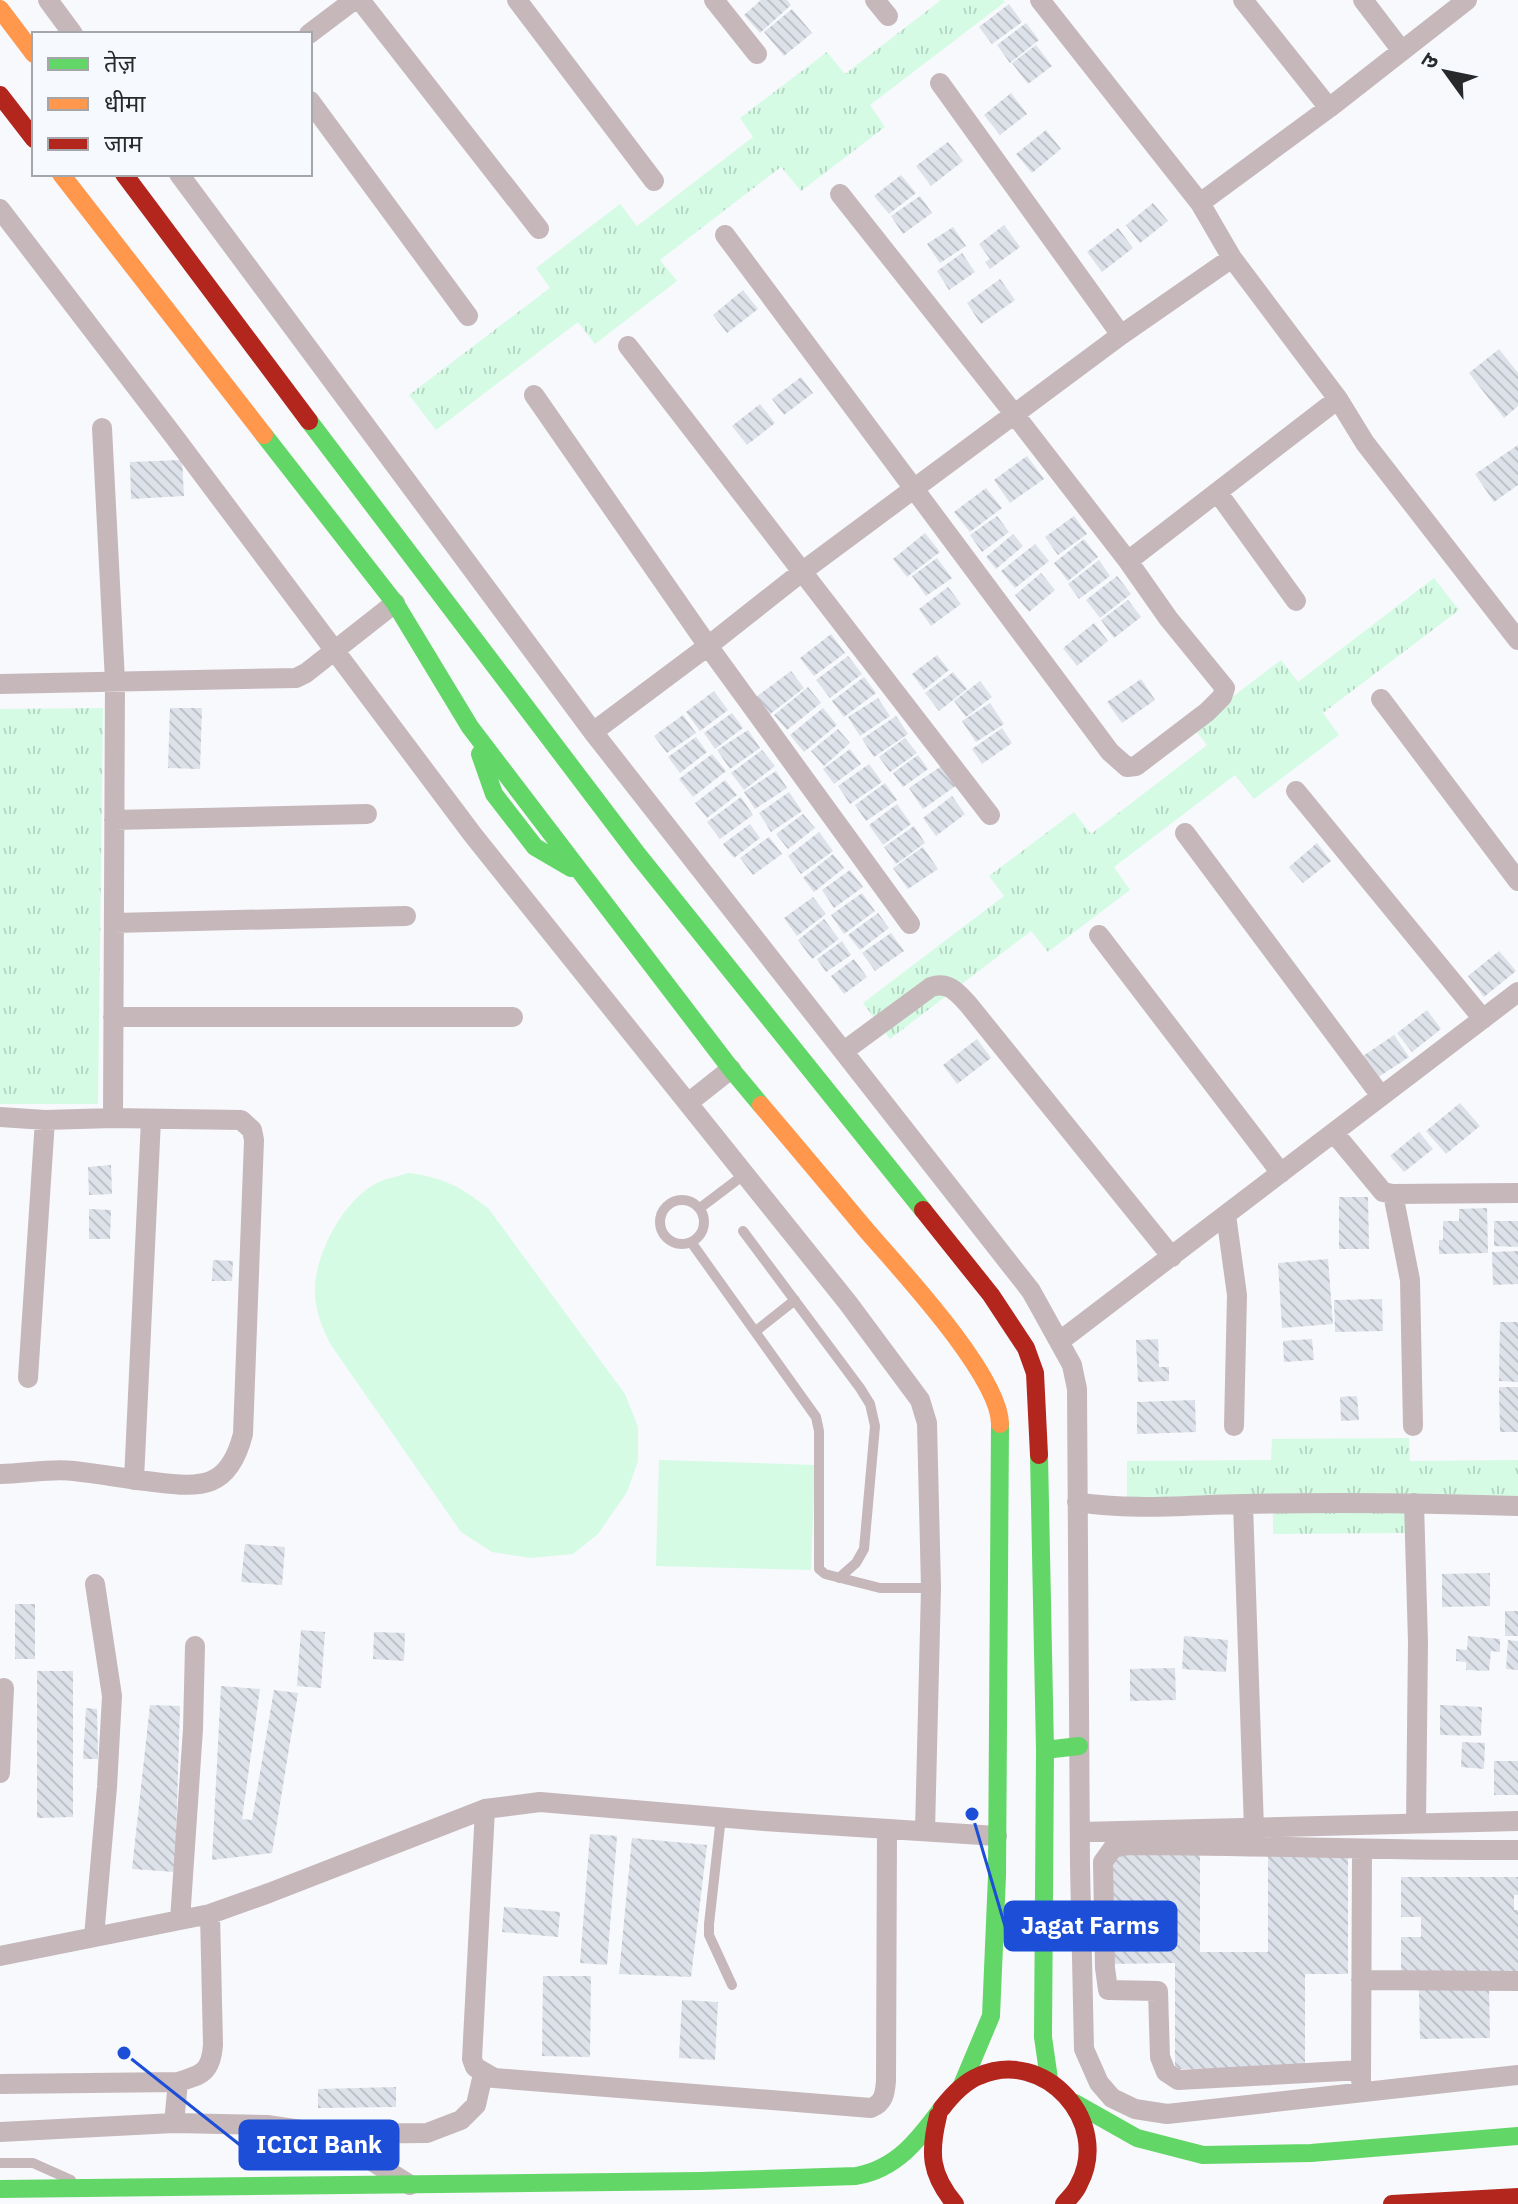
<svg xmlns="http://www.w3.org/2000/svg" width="1518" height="2204" font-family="'IBM Plex Sans','Noto Sans Devanagari',sans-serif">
	<defs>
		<pattern id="park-tufts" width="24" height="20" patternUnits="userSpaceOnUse" patternTransform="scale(2)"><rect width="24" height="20" fill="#d5fbe5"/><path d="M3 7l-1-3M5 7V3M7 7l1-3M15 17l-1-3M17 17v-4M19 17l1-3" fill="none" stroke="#b7d7c5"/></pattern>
		<pattern id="building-back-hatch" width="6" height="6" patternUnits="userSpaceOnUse" patternTransform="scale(2)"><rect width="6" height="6" fill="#dde1e9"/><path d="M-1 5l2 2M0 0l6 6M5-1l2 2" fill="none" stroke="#bec1c8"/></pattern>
	</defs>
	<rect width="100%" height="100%" fill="#f7f9fc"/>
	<path fill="#d5fbe5" d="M409 1173C445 1178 459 1186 488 1208L625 1394 638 1427V1461L627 1492 598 1534 573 1554 530 1558 492 1552 461 1532 331 1345C322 1328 315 1311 315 1291 314 1255 345 1197 379 1182 388 1178 399 1176 409 1173Z
		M659 1460 815 1465 811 1570 656 1566Z"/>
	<path fill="url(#park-tufts)" d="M941 0H1003L1005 2 870 105 885 127 801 191 781 167 660 260 677 281 595 344 578 322 436 430 409 395 550 288 536 268 620 204 637 226 753 137 740 118 827 52 845 74Z
		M1434 578 1459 610 1323 713 1339 735 1254 799 1235 775 1114 867 1130 890 1048 952 1031 931 890 1039 863 1003 1004 896 989 876 1074 812 1091 834 1207 745 1193 727 1281 660 1298 682Z
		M103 708 98 1104H0V709Z
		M1409 1438 1410 1461 1518 1460V1507H1407L1406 1533 1273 1534V1512L1127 1513V1461L1271 1460 1272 1439Z"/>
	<path fill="url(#building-back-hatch)" d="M761 0H787L791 5 760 33 744 15Z
		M1009 4 1022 22 992 44 979 27Z
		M792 9 812 33 784 56 764 32Z
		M1026 23 1039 40 1010 63 997 45Z
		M1036 45 1052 66 1028 84 1012 63Z
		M1011 93 1027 114 1000 135 984 115Z
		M1046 130 1061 149 1032 173 1016 154Z
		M948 142 963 161 931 186 916 166Z
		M901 175 916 193 889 214 874 196Z
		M920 196 932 213 903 234 891 216Z
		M1153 203 1168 221 1140 243 1126 225Z
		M1004 225 1020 247 990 269 985 262 990 259 979 244Z
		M953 227 966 246 940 263 927 244Z
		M1118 228 1133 248 1102 272 1087 252Z
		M962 253 975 272 949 290 937 271Z
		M1000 279 1015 300 981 324 967 303Z
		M743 290 758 309 727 333 713 315Z
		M1499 349 1518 373V406L1504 418 1469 373Z
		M801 377 813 393 784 415 772 399Z
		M760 404 775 423 747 445 732 426Z
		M1518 445V485L1494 502 1475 474Z
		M1027 456 1044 479 1010 503 994 480Z
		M182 460 184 496 131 499 130 462Z
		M986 488 1002 508 970 532 954 512Z
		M997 516 1009 532 982 552 970 535Z
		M1074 516 1087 534 1058 555 1045 537Z
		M925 533 940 552 907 577 893 559Z
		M1013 534 1023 546 996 569 986 557Z
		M1084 539 1098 557 1068 581 1054 563Z
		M1035 544 1049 561 1015 588 1001 571Z
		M937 558 952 578 926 596 912 576Z
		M1099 560 1110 576 1079 599 1068 584Z
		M1041 573 1055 590 1029 612 1015 595Z
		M1117 576 1131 594 1100 618 1086 600Z
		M948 587 961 604 931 626 919 609Z
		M1128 600 1141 617 1114 638 1101 620Z
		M1094 623 1108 641 1077 666 1063 648Z
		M831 634 845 653 814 676 800 658Z
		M937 655 949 670 924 690 912 674Z
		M848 656 862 674 830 698 816 680Z
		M791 671 804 688 769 715 756 697Z
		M953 672 967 689 939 711 925 693Z
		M864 677 876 693 844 717 832 701Z
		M1141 679 1155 700 1122 723 1107 702Z
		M980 681 992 697 966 717 954 701Z
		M808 687 821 703 787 730 774 715Z
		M714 691 728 710 700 731 686 712Z
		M878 698 890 716 860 736 848 717Z
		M990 703 1004 724 976 742 962 721Z
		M170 708H202L200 769 168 768Z
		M823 708 837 725 804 752 790 735Z
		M732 713 743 728 715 749 704 733Z
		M683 715 696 733 667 753 654 736Z
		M896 716 908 734 874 757 862 739Z
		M1002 728 1012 743 982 764 972 749Z
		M838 729 850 743 824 766 811 751Z
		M748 730 760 748 730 769 717 750Z
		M696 737 707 752 680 773 668 757Z
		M905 738 917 753 890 772 879 757Z
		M850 749 861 764 834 784 823 769Z
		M762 750 775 766 744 790 731 773Z
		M712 754 726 771 693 797 679 779Z
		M918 755 928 769 903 787 893 773Z
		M869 764 882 782 850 804 838 786Z
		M943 765 957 785 923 809 909 788Z
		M776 771 787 788 755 809 744 792Z
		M725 780 737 795 707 818 695 803Z
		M885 783 897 800 866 821 855 805Z
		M789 792 802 811 771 832 759 813Z
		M952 796 965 814 936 836 923 818Z
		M741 797 753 815 720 839 707 822Z
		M897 804 911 824 883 845 869 825Z
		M803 814 815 828 788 849 776 834Z
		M750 824 760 838 734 858 723 844Z
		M914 826 925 843 896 864 884 847Z
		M819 832 833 851 801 874 788 856Z
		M769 837 782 854 753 875 740 858Z
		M1317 843 1331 861 1303 883 1289 867Z
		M923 847 938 869 908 889 893 868Z
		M833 854 844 868 814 892 803 878Z
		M850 870 863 887 834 908 822 890Z
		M862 893 875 911 844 934 831 915Z
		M813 897 826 914 797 936 784 918Z
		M878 913 889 928 860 950 848 935Z
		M824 919 839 939 812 959 798 940Z
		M891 933 904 951 875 971 862 953Z
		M842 941 851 955 826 972 817 959Z
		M1499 951 1516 971 1484 997 1468 976Z
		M854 959 867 977 844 994 831 976Z
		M1427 1010 1441 1029 1412 1052 1397 1033Z
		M1394 1035 1409 1057 1377 1078 1363 1056Z
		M977 1039 991 1058 957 1084 943 1065Z
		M1460 1103 1480 1126 1446 1154 1426 1131Z
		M1419 1132 1433 1149 1404 1172 1390 1156Z
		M111 1165 112 1194 89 1195 88 1167Z
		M1339 1197H1368L1369 1249H1339Z
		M1487 1208 1488 1253 1439 1254V1240H1443V1221H1459V1209Z
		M89 1209 111 1210 110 1239H89Z
		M1494 1221H1518V1247L1494 1246Z
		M1518 1251V1284L1493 1285 1492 1252Z
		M1328 1259 1333 1324 1282 1328 1278 1263Z
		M213 1260 233 1261 232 1281H212Z
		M1382 1299 1383 1331 1335 1332 1334 1300Z
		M1500 1322H1518V1382L1499 1381Z
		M1158 1339 1159 1367H1169V1381L1138 1382 1136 1340Z
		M1312 1339 1314 1360 1284 1362 1283 1341Z
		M1499 1387H1518V1432H1500Z
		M1357 1396 1359 1420 1341 1421 1340 1397Z
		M1195 1400 1196 1432 1137 1434V1402Z
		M245 1544 285 1547 282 1585 241 1582Z
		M1490 1573V1606L1442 1607V1574Z
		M15 1604H35V1659H15Z
		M1505 1611H1518V1636H1505Z
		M301 1630 325 1632 321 1688 297 1686Z
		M374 1632 405 1633 404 1661 373 1659Z
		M1184 1636 1228 1640 1226 1672 1182 1669Z
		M1468 1636 1500 1639V1652L1491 1651 1489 1671 1466 1670V1662L1456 1661V1649L1467 1650Z
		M1508 1640 1518 1641V1670L1506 1669Z
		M1175 1668 1176 1700 1130 1701V1669Z
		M37 1671H73V1817L37 1818Z
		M221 1686 260 1689 242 1819 252 1820 274 1690 298 1693 272 1853 212 1860Z
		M150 1705 180 1706 175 1872 132 1869Z
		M1440 1705 1482 1707 1481 1736 1440 1735Z
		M86 1708 97 1709 98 1759H83Z
		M1462 1742 1485 1743 1484 1769 1461 1767Z
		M1494 1761H1518V1795H1494Z
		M590 1834 617 1836 607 1965 580 1963Z
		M632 1838 707 1845 691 1977 619 1974Z
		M1110 1854H1200V1952H1268V1854H1348V1974H1305V2068L1175 2069V1963L1110 1964Z
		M1401 1877H1518V1895H1514V1910H1518V1975H1401V1937H1421V1917H1401Z
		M504 1907 560 1912 558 1937 502 1932Z
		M543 1976H591L590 2057 542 2056Z
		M1489 1988 1490 2038 1420 2039 1419 1990Z
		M682 2000 718 2002 715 2060 679 2058Z
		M396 2087V2107L318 2108V2089Z"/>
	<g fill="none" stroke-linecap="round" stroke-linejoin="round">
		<path stroke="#c6b7bb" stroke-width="10" d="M660 1222a22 22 0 1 1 44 0a22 22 0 1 1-44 0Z
			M700 1208 745 1174
			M743 1231 860 1388 870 1404 875 1426 864 1549 856 1563 839 1578
			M691 1242 816 1417 819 1431V1569L825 1574 880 1588H931
			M756 1331 795 1300
			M721 1817 709 1924V1935L732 1985
			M0 2163H33L71 2180"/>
		<path stroke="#c6b7bb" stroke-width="20" d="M48 0 73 34
			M360 0 539 229
			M517 0 654 181
			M714 0 757 54
			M875 0 888 16
			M1040 0 1200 203 1232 258 1338 399 1365 443 1518 640
			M1243 0 1329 108
			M1363 0 1402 51
			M309 34 354 0
			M940 83 1121 335
			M310 101 468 316
			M179 174 593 732 1031 1291 1072 1365 1077 1389 1080 1866 1084 2049 1099 2083 1112 2098 1135 2109 1167 2114 1518 2075
			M1200 203 1329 108 1467 0
			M0 209 173 435 473 835 848 1303 920 1400 927 1423 931 1588 925 1831
			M725 235 1110 752 1127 767 1136 766 1207 712 1222 697 1225 688 1168 618 1128 561 1015 415 840 194
			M628 346 990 815
			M534 395 708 646 910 924
			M102 428 115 681 113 1118
			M1218 493 1296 601
			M1128 561 1338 399
			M0 684 296 678 306 673 395 603
			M1381 699 1518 881
			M593 732 708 646 803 571 1121 335 1232 258
			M1296 791 1483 1019
			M114 820 367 814
			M1185 833 1381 1096
			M114 923 406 916
			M1099 935 1281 1173
			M113 1017H513
			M844 1051 931 987C948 981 957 992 968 1004L1172 1257
			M688 1103 731 1069
			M0 1117 45 1120 113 1118 241 1120 252 1130 254 1140 243 1434C229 1489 202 1488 154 1482 127 1479 101 1474 74 1471 49 1468 25 1474 0 1474
			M1335 1134 1383 1192 1393 1194 1518 1193
			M1393 1194 1410 1280 1413 1426
			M1226 1215 1237 1295 1234 1426
			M1060 1341 1518 992
			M28 1378 45 1120
			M134 1480 151 1119
			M1077 1502C1132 1511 1187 1505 1242 1504 1334 1502 1426 1503 1518 1506
			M1414 1503 1418 1642 1416 1824
			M1243 1504 1254 1829
			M0 1773 4 1688
			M485 1809 472 2059 475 2067 494 2078 871 2108C884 2103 885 2093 886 2081L887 1829
			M1080 1832 1518 1821
			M180 1920 193 1729 195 1646
			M94 1937 107 1787 112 1696 95 1584
			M0 1956 210 1914 269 1893 485 1809 540 1802 764 1821 997 1836
			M1361 1980 1518 1981
			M1361 2070 1178 2080 1166 2072 1160 2057 1158 1991 1108 1990 1105 1968 1103 1862 1113 1848 1128 1845C1258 1845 1388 1851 1518 1850
			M1361 2081 1362 1849
			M0 2084 178 2082C202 2075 211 2072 213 2045L210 1914
			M174 2123 178 2082
			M0 2132 174 2123 267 2125 329 2134 410 2185
			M329 2134 427 2133 461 2120 476 2105 483 2074"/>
		<path stroke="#63d668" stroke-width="18" d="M309 421 638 855 923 1210
			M264 435 395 603 470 727 731 1069 761 1105
			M480 754 494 794 535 847 571 868
			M1039 1455 1045 1750 1043 2037 1049 2079
			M1045 1750 1079 1746
			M962 2085 991 2016 997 1876 1000 1424
			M1075 2103 1137 2138 1203 2155 1311 2153 1518 2136
			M0 2189 700 2181 856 2176C897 2169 919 2139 942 2108"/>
		<path stroke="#ff974d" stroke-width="18" d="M0 9 34 54
			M61 174 264 435
			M761 1105C797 1147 832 1189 867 1231 900 1269 1000 1376 1000 1424"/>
		<path stroke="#b3261e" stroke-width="18" d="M0 95 34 139
			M124 174 309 421
			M923 1210 991 1295 1026 1348 1035 1373 1039 1455
			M942 2108C952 2095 964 2082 979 2076 1044 2047 1112 2122 1079 2184 1076 2192 1069 2198 1064 2204
			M938 2116C929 2153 930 2174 955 2204
			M1392 2204 1518 2197"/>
	</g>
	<path fill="none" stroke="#1d4ed8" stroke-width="3" d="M972 1814L1005 1926M124 2053L240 2145"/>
	<g fill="#1d4ed8" stroke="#f6f9fd" stroke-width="3">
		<circle cx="972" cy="1814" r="8"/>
		<circle cx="124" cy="2053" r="8"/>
	</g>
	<g fill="#1d4ed8" stroke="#1d4ed8" stroke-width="3">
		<rect x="1005" y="1902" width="171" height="48" rx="8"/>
		<rect x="240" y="2121" width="158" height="48" rx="8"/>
	</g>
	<g font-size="24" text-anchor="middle" font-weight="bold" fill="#fff">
		<text x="1090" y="1934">Jagat Farms</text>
		<text x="319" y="2153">ICICI Bank</text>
	</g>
	<rect x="32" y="32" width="280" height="144" fill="#f6f9fd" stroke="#a4a6a9" stroke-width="2"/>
	<rect x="48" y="58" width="40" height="12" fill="#63d668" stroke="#a4a6a9" stroke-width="2"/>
	<text x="104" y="72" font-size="24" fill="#28292b">तेज़</text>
	<rect x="48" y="98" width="40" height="12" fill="#ff974d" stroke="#a4a6a9" stroke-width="2"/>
	<text x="104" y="112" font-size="24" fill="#28292b">धीमा</text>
	<rect x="48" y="138" width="40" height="12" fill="#b3261e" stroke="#a4a6a9" stroke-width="2"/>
	<text x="104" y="152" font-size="24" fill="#28292b">जाम</text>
	<g transform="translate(1446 72) rotate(303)" stroke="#f6f9fd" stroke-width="6" paint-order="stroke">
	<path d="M0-6L14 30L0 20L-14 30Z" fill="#28292b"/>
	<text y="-12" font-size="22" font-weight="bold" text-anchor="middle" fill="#28292b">उ</text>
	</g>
</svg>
